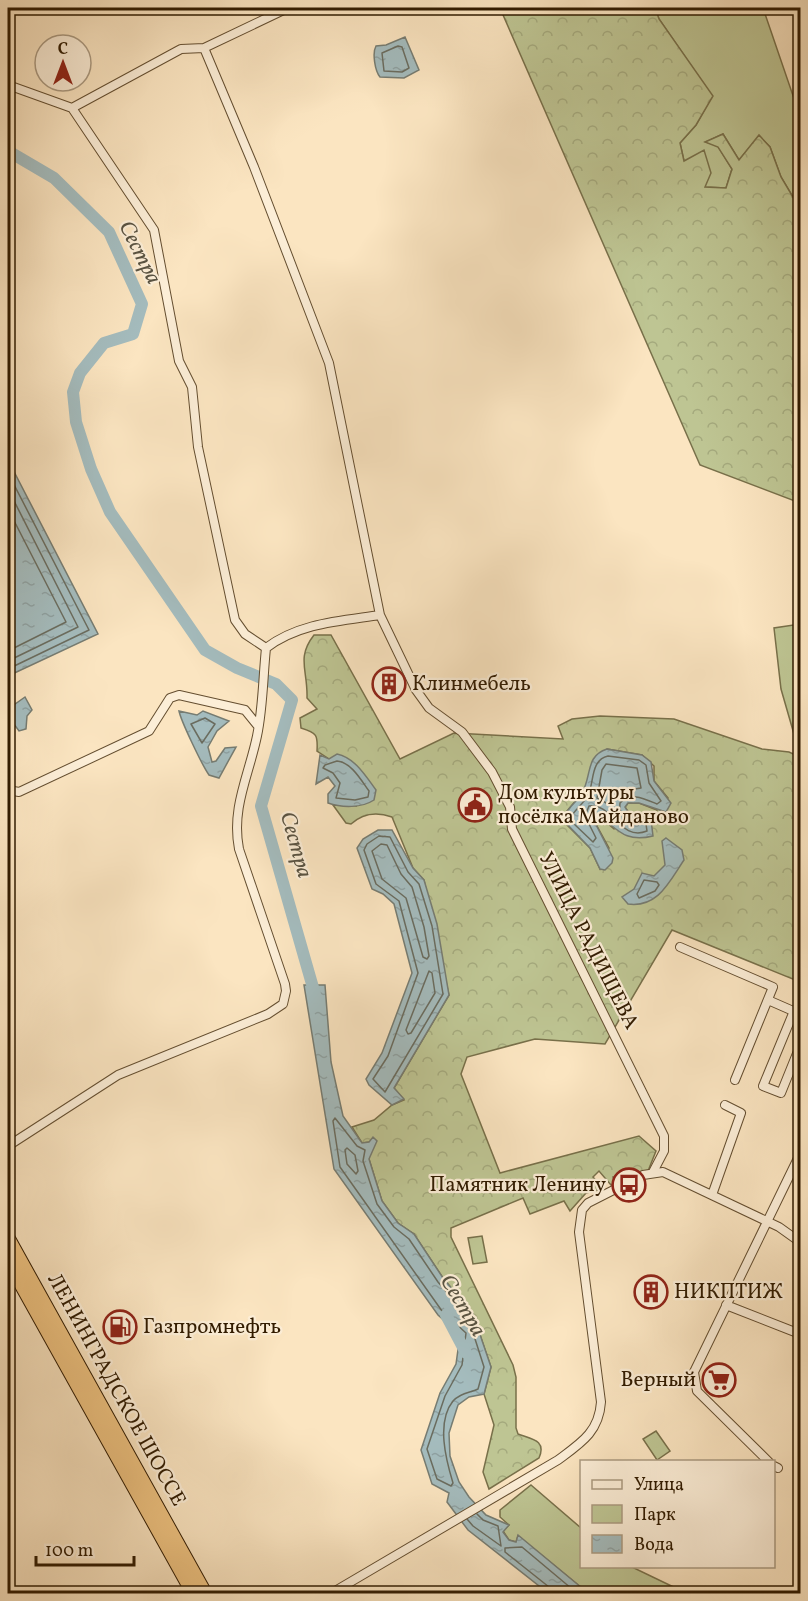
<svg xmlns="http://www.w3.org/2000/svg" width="808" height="1601" font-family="Vollkorn,serif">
	<defs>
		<pattern id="forest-crowns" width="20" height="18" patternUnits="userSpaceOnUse" patternTransform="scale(1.5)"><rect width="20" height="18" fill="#bec593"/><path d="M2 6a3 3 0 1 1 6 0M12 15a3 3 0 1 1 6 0" fill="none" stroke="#a4a97d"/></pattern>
		<pattern id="water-ripples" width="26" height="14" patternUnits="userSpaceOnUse" patternTransform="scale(1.5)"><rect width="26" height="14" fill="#a4bcbe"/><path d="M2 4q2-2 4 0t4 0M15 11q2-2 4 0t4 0" fill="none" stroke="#8ea1a2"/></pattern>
	</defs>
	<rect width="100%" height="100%" fill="#fbe5c1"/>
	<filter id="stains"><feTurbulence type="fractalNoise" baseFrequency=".00333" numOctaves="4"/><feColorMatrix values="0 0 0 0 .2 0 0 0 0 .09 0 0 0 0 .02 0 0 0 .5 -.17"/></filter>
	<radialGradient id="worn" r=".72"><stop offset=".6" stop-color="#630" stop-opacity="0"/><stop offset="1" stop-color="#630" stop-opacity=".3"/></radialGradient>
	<path fill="#bec593" stroke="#78704a" stroke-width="1.5" d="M655 8H763L800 116V209L781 177 770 147 759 136 739 160 723 134 706 142 718 146 732 169 726 188 705 187 684 161 680 143 696 125 712 96 659 19Z
		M800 624V755L781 689 774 628Z
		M482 1236 487 1262 473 1264 468 1238Z
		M656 1431 670 1451 657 1460 643 1439Z
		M531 1485 581 1528 582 1566 632 1567 686 1593H588L518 1536 516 1542 509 1540 503 1531 509 1525 500 1517V1510Z"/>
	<path fill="url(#forest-crowns)" stroke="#78704a" stroke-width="1.5" fill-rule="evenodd" d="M500 8H655L659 19 713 96 696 125 680 143 684 161 704 150 711 173 705 187 726 188 732 169 718 147 705 142 723 134 739 160 759 135 770 147 781 177 800 209V503L700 465Z
		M314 635H331L400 759 454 733 563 739 558 726 572 719 600 716 674 719 762 749 789 752 800 757V982L672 930 605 1044 535 1039 467 1057 461 1074 500 1173 639 1136 656 1151 648 1171 621 1180 618 1176 613 1177 615 1182 611 1185 599 1171 593 1177 603 1189 586 1193 570 1211 564 1201 530 1214 523 1198 451 1228V1237L513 1365 516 1377V1428L518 1434C531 1439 547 1440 539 1458L489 1489 483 1472 494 1425 484 1394 491 1367 473 1314 443 1278 414 1234 398 1223 382 1201 369 1159V1142L362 1143 352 1127 374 1120 392 1105 404 1100 394 1088 449 995 424 880 413 868 392 817C378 812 363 813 351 824L346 823 333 805 356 806 329 759 317 751C318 735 317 733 301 728L300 718 317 709 307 698C308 670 296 658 314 635ZM607 749 642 755 654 766V781L668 798 657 810 639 803H628L625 807 630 815 647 817 614 829 592 810 591 815 609 848 600 869 590 848 567 825V811L583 792Z"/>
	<path fill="url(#water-ripples)" stroke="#767c72" stroke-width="1.5" d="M405 37 419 70 404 78 380 77C375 71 372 53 376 46L386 45Z
		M8 460 98 634 8 676Z
		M25 697 32 710 27 716 26 729 19 731 8 716 11 707Z
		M179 711 197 715 203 711 229 721 217 731 208 747 212 762 216 761 225 748 236 747 219 778 209 775C202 765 181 721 179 711Z
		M607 749 642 755 651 762 654 781 671 803 666 812 639 803H628L625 807 630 815 651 820 653 836C621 844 616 825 592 811L591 815 613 858 612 863 605 870 600 869 590 848 564 821C566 807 577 803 582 793 592 776 585 756 607 749Z
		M337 754C355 758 365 775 376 790L374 800C362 808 342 808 328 803V794L335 786 328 777 316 784 320 755 329 759Z
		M378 830H392L413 868 424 880 437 924 449 995 394 1088 404 1099 392 1105 369 1085 366 1079 382 1053 412 973 394 904 383 894 372 889 357 848 363 839Z
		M666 838 682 850 684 860C669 882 658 908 628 904L622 897 634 889 642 873 654 876 665 865 662 841Z
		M304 985H325L331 1062 343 1116 362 1143 369 1142 373 1137 377 1141 369 1159 382 1201 398 1223 414 1234 443 1278 473 1314 491 1367 484 1394 469 1397 458 1405 449 1433 450 1456 459 1482 469 1497 486 1515 509 1525 503 1532 509 1540 516 1542 518 1535 588 1593H548L468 1530 447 1502 449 1493 432 1484 421 1450 440 1393 456 1364 460 1335 438 1315 334 1169Z"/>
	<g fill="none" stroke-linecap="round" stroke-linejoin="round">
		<path stroke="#6a6c5f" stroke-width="1.5" d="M398 46 402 47 409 68 402 72 384 71 382 53Z
			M8 473 89 630 8 669
			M8 489 78 627 8 661
			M8 509 66 622 8 651
			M205 718 215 724 202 743 191 724Z
			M608 756 639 760 646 765 649 783 661 801 657 804C645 799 630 791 620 803 618 821 633 820 646 824L647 831C620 842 612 802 589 806L585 816 596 838 593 842 572 822 571 817C575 809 585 803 589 793 594 780 591 760 608 756Z
			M337 761C351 762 361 780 369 791L368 797 355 800 336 798 340 783 333 773 323 768 325 765Z
			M606 764 637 768 641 788 622 791 610 805 597 798 602 770Z
			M379 836 390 837 408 872 419 884 432 926 443 994 385 1092 373 1079 388 1056 418 973 399 901 376 884 364 850 367 844Z
			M381 844 387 845 401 874 412 887 424 927 429 956 427 959 423 957 406 898 382 879 372 851Z
			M644 880 657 882 659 885 655 891 639 898 637 894Z
			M429 971 432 973 435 993 411 1033 408 1034 406 1030Z
			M335 1118 357 1146 365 1150 363 1161 377 1204 394 1227 409 1239 438 1282 468 1317 484 1367 478 1389C470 1393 461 1392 453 1401 436 1422 446 1460 453 1483L451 1486 437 1479 427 1449 445 1396 462 1365 466 1333 442 1311 340 1167 333 1121Z
			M347 1148 355 1155 358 1171 356 1174 347 1164 345 1150Z
			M467 1519 473 1526 501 1546 498 1526 483 1520 477 1514
			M551 1594 549 1587 505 1552V1548L522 1547 578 1594"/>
		<path stroke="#a4bcbe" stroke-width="12" d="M8 151 54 178 109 232 142 304 133 334 104 343 80 373 73 392 76 422 91 469 110 512 205 650 237 668 276 684 292 700 261 806 316 998
			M446 1315 466 1353"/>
		<g stroke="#644e30" stroke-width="10">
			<path id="street" d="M204 48 288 8
				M8 85 72 108 181 49 204 48 254 167 329 363 380 615C340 621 299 623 266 648 263 677 263 708 257 736 249 775 231 808 239 849L285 984 286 991 283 1004 268 1014 118 1075 8 1146
				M72 108 154 230 179 361 192 387 198 447 235 620 245 634 266 648
				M380 615 416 690 429 708 462 732 492 772 510 807 512 829 664 1136V1151L653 1172
				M8 790 19 792 149 731 170 698 179 695 245 710 258 726
				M680 947 773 987 735 1080
				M768 1000 800 1014
				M794 1011 763 1086 781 1093 800 1046
				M712 1195 741 1113 725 1105
				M726 1305 800 1334
				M769 1462 697 1391 694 1372 800 1154
				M774 1466 778 1468
				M330 1594 558 1460C581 1443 599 1432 601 1402L579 1232 582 1210 588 1203 643 1175 663 1172 779 1227 800 1242"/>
		</g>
		<g stroke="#311b00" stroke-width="16">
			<path id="highway" d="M8 1239 205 1594
				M8 1260 194 1594"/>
		</g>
		<use href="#street" stroke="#fceed7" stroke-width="8"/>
		<use href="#highway" stroke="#eec280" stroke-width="14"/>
	</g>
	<defs>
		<g id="building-ring" transform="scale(1.725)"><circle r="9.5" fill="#fceed7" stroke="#8f2418" stroke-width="1.5"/><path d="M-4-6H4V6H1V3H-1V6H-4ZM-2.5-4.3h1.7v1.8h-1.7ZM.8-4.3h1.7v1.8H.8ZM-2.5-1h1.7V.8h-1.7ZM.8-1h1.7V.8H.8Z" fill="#8f2418"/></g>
		<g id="civic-ring" transform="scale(1.725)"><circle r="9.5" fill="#fceed7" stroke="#8f2418" stroke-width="1.5"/><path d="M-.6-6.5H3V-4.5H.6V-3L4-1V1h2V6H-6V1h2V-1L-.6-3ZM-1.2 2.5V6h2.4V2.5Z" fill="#8f2418"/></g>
		<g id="bus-ring" transform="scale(1.725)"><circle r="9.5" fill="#fceed7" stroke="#8f2418" stroke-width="1.5"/><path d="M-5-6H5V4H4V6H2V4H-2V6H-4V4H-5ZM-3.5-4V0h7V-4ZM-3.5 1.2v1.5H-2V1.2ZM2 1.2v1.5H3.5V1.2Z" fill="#8f2418"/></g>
		<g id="fuel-ring" transform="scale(1.725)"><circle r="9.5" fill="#fceed7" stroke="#8f2418" stroke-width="1.5"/><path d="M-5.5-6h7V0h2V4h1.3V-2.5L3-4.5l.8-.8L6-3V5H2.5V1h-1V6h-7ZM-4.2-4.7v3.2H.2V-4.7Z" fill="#8f2418"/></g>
		<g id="supermarket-ring" transform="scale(1.725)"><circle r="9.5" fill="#fceed7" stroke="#8f2418" stroke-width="1.5"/><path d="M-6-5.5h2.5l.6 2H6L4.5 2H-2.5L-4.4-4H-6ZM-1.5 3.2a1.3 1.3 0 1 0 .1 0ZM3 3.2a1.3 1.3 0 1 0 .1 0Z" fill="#8f2418"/></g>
	</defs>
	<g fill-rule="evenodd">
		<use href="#building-ring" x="389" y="684"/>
		<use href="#civic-ring" x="475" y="805"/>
		<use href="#bus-ring" x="629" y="1185"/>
		<use href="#building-ring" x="651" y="1292"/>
		<use href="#fuel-ring" x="120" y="1327"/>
		<use href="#supermarket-ring" x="719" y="1380"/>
	</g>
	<g text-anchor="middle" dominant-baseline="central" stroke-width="4.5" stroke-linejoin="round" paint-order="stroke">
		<g font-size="21" fill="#311b00" stroke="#fceed7" text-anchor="start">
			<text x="412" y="684">Клинмебель</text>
			<text x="498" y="793">Дом культуры<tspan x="498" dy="24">посёлка Майданово</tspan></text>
			<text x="606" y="1185" text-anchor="end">Памятник Ленину</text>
			<text x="674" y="1292">НИКПТИЖ</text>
			<text x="143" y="1327">Газпромнефть</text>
			<text x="696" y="1380" text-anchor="end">Верный</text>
		</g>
		<g font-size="21" fill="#311b00" stroke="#fceed7">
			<text transform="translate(588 941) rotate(63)">УЛИЦА РАДИЩЕВА</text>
			<text transform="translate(116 1390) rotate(61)">ЛЕНИНГРАДСКОЕ ШОССЕ</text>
		</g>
		<g font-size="22" font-style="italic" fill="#595342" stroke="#fceed7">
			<text transform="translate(139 253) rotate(63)">Сестра</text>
			<text transform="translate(295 845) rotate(74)">Сестра</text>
			<text transform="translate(462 1306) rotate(59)">Сестра</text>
		</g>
	</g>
	<rect width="808" height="1601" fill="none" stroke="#fbe5c1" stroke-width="30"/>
	<rect x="9" y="9" width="790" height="1583" fill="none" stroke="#311b00" stroke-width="3"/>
	<rect x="15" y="15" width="778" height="1571" fill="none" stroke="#311b00" stroke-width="1.5"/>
	<rect x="580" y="1460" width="195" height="108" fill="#fceed7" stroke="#ab9a81" stroke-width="1.5"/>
	<rect x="592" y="1480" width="30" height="9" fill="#fceed7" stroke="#ab9a81" stroke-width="1.5"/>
	<text x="634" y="1490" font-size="18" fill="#311b00">Улица</text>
	<rect x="592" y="1505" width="30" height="18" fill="#bec593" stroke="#ab9a81" stroke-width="1.5"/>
	<text x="634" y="1520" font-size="18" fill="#311b00">Парк</text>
	<rect x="592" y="1535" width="30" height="18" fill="url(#water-ripples)" stroke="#ab9a81" stroke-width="1.5"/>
	<text x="634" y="1550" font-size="18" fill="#311b00">Вода</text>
	<g transform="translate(63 63)"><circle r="28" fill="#fceed7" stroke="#ab9a81" stroke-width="1.5"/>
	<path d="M0-4.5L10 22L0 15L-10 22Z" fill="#8f2418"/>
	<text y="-9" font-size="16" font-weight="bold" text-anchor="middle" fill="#311b00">С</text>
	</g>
	<path d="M36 1556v9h98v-9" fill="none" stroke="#311b00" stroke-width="3"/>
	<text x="45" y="1556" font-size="18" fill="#311b00" stroke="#fceed7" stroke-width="4.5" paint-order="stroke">100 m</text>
	<rect width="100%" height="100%" filter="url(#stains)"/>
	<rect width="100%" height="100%" fill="url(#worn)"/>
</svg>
